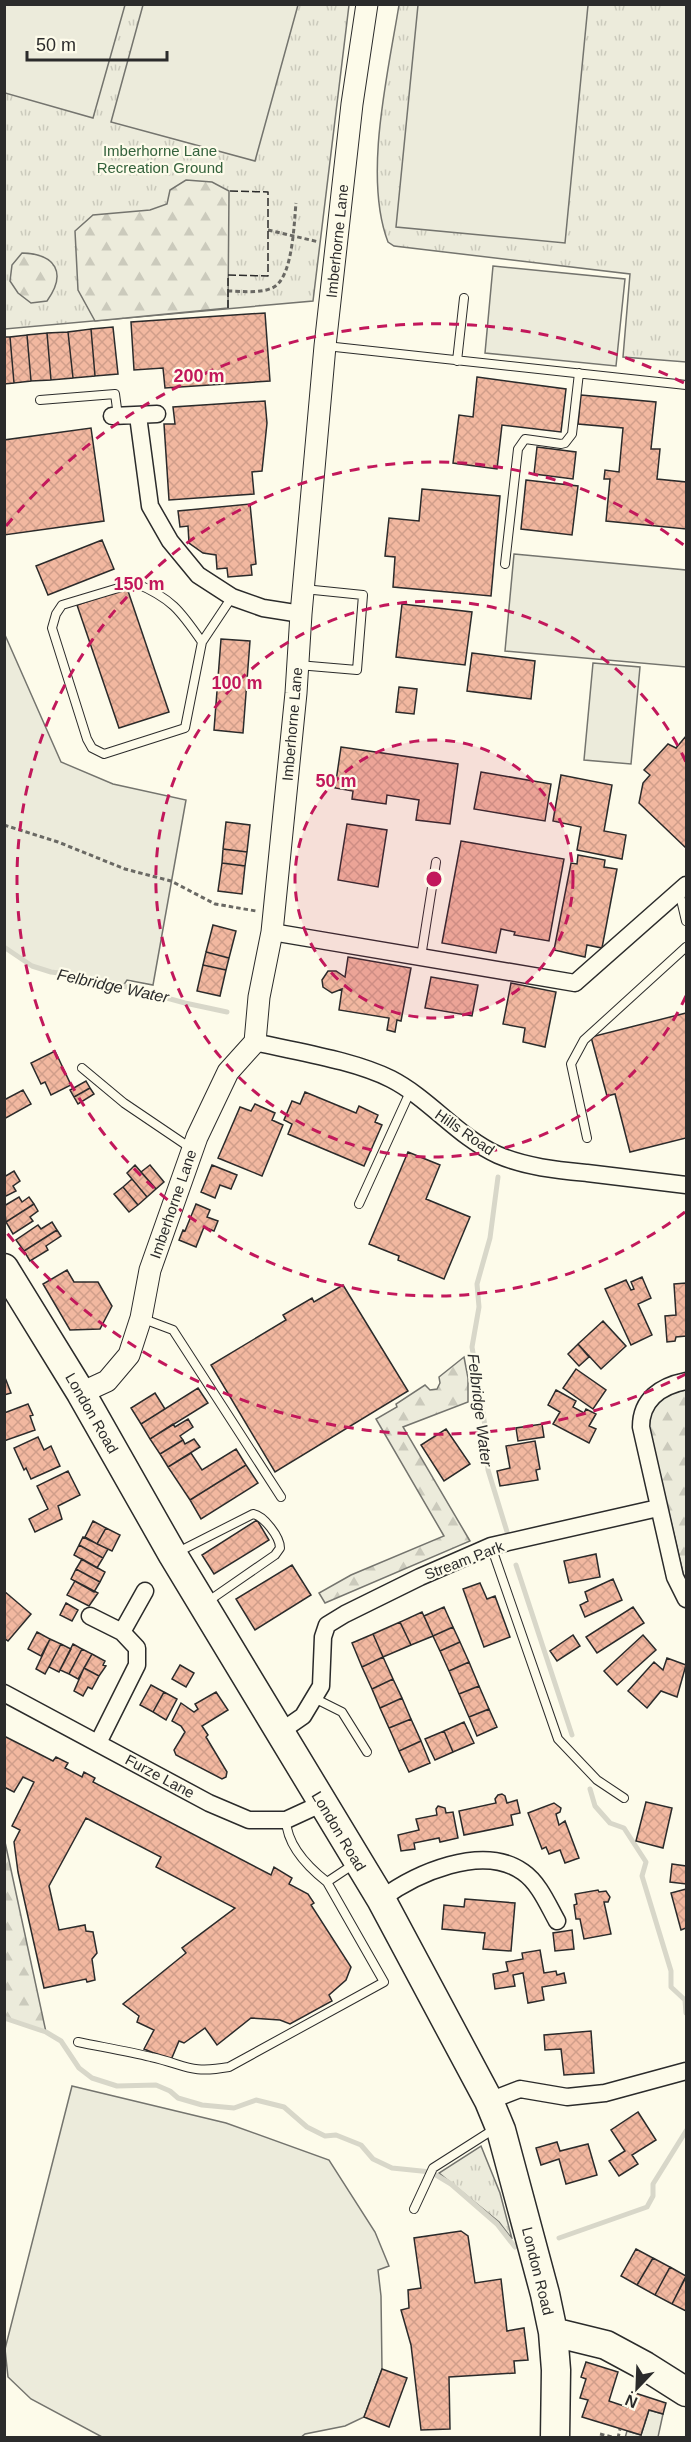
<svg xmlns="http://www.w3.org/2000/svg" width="691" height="2442" font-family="Arial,sans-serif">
	<defs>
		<pattern id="grass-tufts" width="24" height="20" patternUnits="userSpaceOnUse" patternTransform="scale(1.5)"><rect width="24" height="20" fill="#ecebdb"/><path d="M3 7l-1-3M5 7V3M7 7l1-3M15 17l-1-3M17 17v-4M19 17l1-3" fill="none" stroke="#cbcabc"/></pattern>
		<pattern id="forest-firs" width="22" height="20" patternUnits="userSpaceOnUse" patternTransform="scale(1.5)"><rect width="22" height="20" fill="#ecebdb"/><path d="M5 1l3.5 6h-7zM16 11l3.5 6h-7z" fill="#cbcabc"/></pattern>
		<pattern id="building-cross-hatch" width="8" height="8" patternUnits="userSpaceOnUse" patternTransform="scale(1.5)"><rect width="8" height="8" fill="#f2b8a0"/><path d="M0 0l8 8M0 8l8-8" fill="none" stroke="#d09e8a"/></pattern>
	</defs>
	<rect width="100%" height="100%" fill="#fdfbea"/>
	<path fill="url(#grass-tufts)" stroke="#74746e" stroke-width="1.5" d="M5 5H349L313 301 5 329Z
		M399 5H686V362L623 357 630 274 394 246 388 242C363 177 388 73 399 5Z
		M481 2146 500 2193 512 2239 499 2222 439 2173Z"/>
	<path fill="url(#forest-firs)" stroke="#74746e" stroke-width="1.5" d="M186 180 212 182 229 191 228 308 95 321 78 290 75 231 93 215 150 210 167 204 170 190Z
		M22 253C56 254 67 273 47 301L31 303 18 293 10 281 12 265Z
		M464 1357 468 1378V1402L403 1427 470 1541 325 1603 319 1593 351 1575 444 1536 376 1419 397 1407 396 1404 425 1385 430 1390 437 1389 440 1383 439 1377Z
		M686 1390V1586L647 1419C659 1400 663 1393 686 1390Z
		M5 1842 46 2032 5 2018Z"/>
	<path fill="#ecebdb" stroke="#74746e" stroke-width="1.5" d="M4 5H125L93 118 5 93Z
		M143 5H298L255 161 111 122Z
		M418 5H588L565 243 396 227Z
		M493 266 625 279 616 366 485 353Z
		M514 554 686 570V667L505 651Z
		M5 635 61 762 113 784 186 800 153 985 127 980 123 986 94 982 67 974 51 972 32 966 5 947Z
		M593 663 640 667 631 764 584 760Z
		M72 2086 226 2123 329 2160 375 2232 389 2266 378 2270 381 2296 382 2369 364 2417 345 2426 305 2434 300 2438 102 2437 31 2399 8 2377 5 2349Z
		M649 2410 663 2414 658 2437 625 2438 627 2431 641 2435Z"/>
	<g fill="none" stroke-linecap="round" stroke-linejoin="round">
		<path stroke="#d8d7c9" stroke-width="5" d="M4 947 32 966 51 972 67 974 94 982 123 986 185 1003 227 1012
			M498 1177 490 1238 477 1284 479 1307 472 1347 485 1426 488 1470 508 1535
			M516 1565 572 1735
			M590 1789 595 1806 610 1823 624 1828 646 1862 642 1876 671 1971V1987L685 2000 686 2013
			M4 2018 46 2032 61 2041 79 2068 92 2078 117 2086 156 2085 170 2091 178 2098 202 2105 234 2108 256 2100 284 2107 307 2127 325 2136 336 2135 361 2145 373 2159 392 2168 431 2172 451 2184 497 2224 515 2247
			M559 2238 647 2207 653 2196V2184L686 2131"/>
	</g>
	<path fill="url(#building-cross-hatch)" stroke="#2b2b2b" stroke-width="1.5" d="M265 313 270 381 165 388 163 368 134 370 131 322Z
		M113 327 118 374 95 376 91 329Z
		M91 329 95 376 73 378 68 332Z
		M68 332 73 378 51 380 47 333Z
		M47 333 51 380 31 381 27 335Z
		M27 335 31 381 14 383 10 337Z
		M4 337H10L14 383 4 384Z
		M477 377 566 389 561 432 502 425 497 469 453 463 459 415 473 417Z
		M581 395 656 402 651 449H660L657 479 686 482V529L606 521 610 479H604L605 470 619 472 623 428 578 424Z
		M265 401 267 423 262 471 252 472 254 494 169 500 164 424H175L173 407Z
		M91 428 104 521 4 535V440Z
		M537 447 576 452 573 479 534 474Z
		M526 480 578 486 572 535 521 529Z
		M422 489 500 496 491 596 393 587 395 557 385 556 389 518 419 521Z
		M250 504 256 564 251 565 252 575 228 577 227 568 217 569 216 555 203 553 189 543 188 526 180 527 178 511Z
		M102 540 114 569 48 595 36 566Z
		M127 588 169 712 119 728 77 605Z
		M402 604 472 612 465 665 396 657Z
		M221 639 250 641 243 733 214 730Z
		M472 653 535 661 531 699 467 691Z
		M399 687 417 689 414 714 396 712Z
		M686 736V848L639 803 643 783 650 775 644 770 668 744 676 748Z
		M341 747 458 764 450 824 416 820 419 800 387 795 386 804 352 799 353 791 335 788Z
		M481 772 551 784 545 821 474 809Z
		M561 775 612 785 604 831 626 835 622 859 577 850 581 827 553 821Z
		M226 822 250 825 247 852 223 849Z
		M347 824 387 830 378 887 338 880Z
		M461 841 564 859 549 941 514 935 515 932 501 929 496 953 442 943Z
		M223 849 247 852 245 866 222 863Z
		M578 855 605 860 604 867 617 869 602 948 587 945 585 957 554 950 571 863 577 864Z
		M222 863 245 866 242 894 218 891Z
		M213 925 236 931 229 958 206 952Z
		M206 952 229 958 226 970 203 965Z
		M348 957 411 968 401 1021 397 1020 395 1032 387 1030 389 1018 339 1010 342 989 332 993 323 987 322 980 328 971H336L345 977Z
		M203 965 226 970 220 996 197 991Z
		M431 977 478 985 472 1016 425 1008Z
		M511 983 556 992 545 1047 523 1042 525 1028 503 1024Z
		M686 1013V1138L630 1152 615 1094 607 1096 591 1037Z
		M55 1051 71 1085 51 1095 45 1082 41 1084 31 1063Z
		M86 1081 90 1088 74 1097 70 1090Z
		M90 1088 94 1094 78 1104 74 1097Z
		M23 1090 31 1104 4 1119V1100Z
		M305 1092 356 1113 359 1106 378 1115 375 1122 382 1125 364 1166 288 1134 292 1124 284 1120 292 1101 300 1104Z
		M255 1104 275 1113 272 1120 283 1125 262 1176 218 1158 240 1107 251 1111Z
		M408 1152 440 1165 426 1199 470 1217 444 1279 398 1260 399 1256 369 1244Z
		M135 1165 156 1189 147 1197 127 1173Z
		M150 1165 164 1182 156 1189 141 1172Z
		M212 1165 237 1175 231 1189 220 1185 215 1198 201 1192Z
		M14 1171 20 1181 13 1186 16 1191 4 1197V1177Z
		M132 1179 147 1197 138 1205 123 1187Z
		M123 1187 138 1205 129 1212 114 1194Z
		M19 1197 22 1202 29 1197 34 1204 6 1222 4 1206Z
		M34 1204 38 1211 30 1217 33 1221 13 1234 6 1222Z
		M196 1204 210 1210 207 1217 218 1221 214 1231 204 1227 196 1247 179 1240 183 1230 185 1231Z
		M52 1222 57 1230 24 1251 16 1240 38 1225 41 1229Z
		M57 1230 61 1236 46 1246 48 1250 30 1261 24 1251Z
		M67 1270 74 1282H98L112 1306 100 1329 70 1330 43 1284Z
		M642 1277 651 1298 638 1304 652 1335 631 1345 605 1289 626 1280 631 1290 634 1289 631 1282Z
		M686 1283V1336L676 1337 675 1341 667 1342 665 1316 676 1315 674 1284Z
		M343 1285 408 1391 275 1472 211 1365 286 1320 283 1315 312 1298 314 1302Z
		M603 1321 626 1346 601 1369 578 1344Z
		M578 1344 589 1357 579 1366 568 1354Z
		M576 1369 606 1390 593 1409 563 1388Z
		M4 1375 11 1393 4 1395Z
		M198 1388 208 1403 150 1439 141 1424Z
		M556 1390 576 1401 573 1407 584 1413 586 1409 596 1414 589 1426 596 1429 589 1443 553 1424 560 1412 548 1405Z
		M155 1393 165 1409 141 1424 131 1408Z
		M28 1404 33 1415 30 1416 35 1430 4 1441V1413Z
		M188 1419 193 1427 180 1436 183 1440 160 1454 150 1439 173 1424 175 1427Z
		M542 1424 544 1437 518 1441 516 1428Z
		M446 1429 470 1464 444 1481 421 1445Z
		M38 1437 44 1450 51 1446 60 1466 31 1479 26 1468 24 1470 14 1448Z
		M194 1439 200 1447 168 1467 160 1454 183 1440 185 1444Z
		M535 1441 540 1469 536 1470 538 1480 500 1486 497 1471 510 1468 506 1446Z
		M236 1449 246 1465 190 1500 168 1467 191 1453 202 1470Z
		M246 1465 258 1483 201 1519 190 1500Z
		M68 1471 80 1495 58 1506 62 1519 35 1532 29 1519 48 1509 37 1486Z
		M257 1520 269 1540 214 1574 202 1555Z
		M93 1521 106 1528 97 1544 85 1537Z
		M106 1528 120 1535 112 1551 97 1544Z
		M83 1537 108 1549 103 1558 79 1545Z
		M79 1545 103 1558 97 1568 74 1555Z
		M596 1554 600 1577 569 1583 564 1561Z
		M82 1559 105 1572 100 1582 76 1569Z
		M292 1565 311 1595 255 1630 236 1599Z
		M76 1569 100 1582 94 1592 71 1579Z
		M613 1579 622 1600 585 1617 580 1605 588 1601 585 1592Z
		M75 1581 98 1593 89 1606 67 1595Z
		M480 1583 487 1599 495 1596 510 1637 484 1647 463 1589Z
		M4 1591 31 1614 8 1641 4 1638Z
		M66 1603 78 1610 72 1621 60 1615Z
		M444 1607 453 1627 433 1636 424 1616Z
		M633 1607 644 1623 597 1653 586 1637Z
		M422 1612 433 1636 411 1645 400 1622Z
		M400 1622 411 1645 383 1657 373 1634Z
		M453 1627 460 1642 440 1651 433 1636Z
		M37 1632 50 1639 41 1656 28 1649Z
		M373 1634 383 1657 362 1667 352 1643Z
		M573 1635 580 1646 557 1661 550 1651Z
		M643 1635 656 1650 617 1685 604 1671Z
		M50 1639 61 1644 45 1674 36 1669Z
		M460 1642 469 1662 449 1671 440 1651Z
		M61 1644 71 1649 59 1672 49 1667Z
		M73 1644 82 1649 69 1674 60 1670Z
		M82 1649 92 1654 78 1679 69 1674Z
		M92 1654 105 1661 103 1665 106 1666 99 1676 84 1668Z
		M383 1657 393 1679 372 1689 362 1667Z
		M667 1658 686 1665 677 1697 661 1691 647 1708 628 1691 654 1662 663 1670Z
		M469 1662 479 1686 459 1694 449 1671Z
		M180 1665 194 1673 186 1687 172 1679Z
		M84 1668 99 1676 92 1689 88 1687 83 1696 74 1691Z
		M393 1679 402 1698 380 1708 372 1689Z
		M151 1685 164 1692 153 1712 140 1705Z
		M479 1686 489 1709 469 1717 459 1694Z
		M164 1692 177 1699 166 1720 153 1712Z
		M216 1692 228 1710 202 1726 208 1735 206 1737 227 1772 226 1777 222 1779 176 1755 174 1750 185 1732 181 1726 172 1721 181 1703 194 1712 198 1709 195 1704Z
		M402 1698 411 1719 389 1728 380 1708Z
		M489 1709 497 1727 477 1736 469 1717Z
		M411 1719 421 1741 399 1751 389 1728Z
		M464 1722 474 1743 453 1752 444 1731Z
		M444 1731 453 1752 435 1760 425 1739Z
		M4 1736 53 1761 56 1757 68 1763 65 1768 82 1777 84 1772 95 1778 93 1782 271 1875 274 1867 292 1878 289 1884 308 1894 314 1903 311 1905 351 1967 346 1980 329 1995 332 2001 290 2024 280 2020 251 2018 217 2045 205 2028 184 2043 179 2041 171 2060 144 2049 154 2030 137 2022 139 2016 123 2004 186 1953 182 1948 235 1908 156 1867 161 1857 86 1818 49 1886 59 1930 85 1925 86 1931 93 1932 97 1953 92 1959 95 1980 87 1982 86 1979 44 1988 18 1872 14 1842 20 1830 12 1826 34 1782 23 1777 14 1792 4 1787Z
		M421 1741 430 1763 409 1772 399 1751Z
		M502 1794 505 1796 507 1803 517 1800 520 1813 511 1815 513 1825 464 1835 459 1811 496 1803 495 1799 498 1795Z
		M646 1802 672 1808 663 1848 636 1841Z
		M554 1803 561 1808 560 1812 556 1814 559 1825 565 1821 579 1858 565 1863 560 1850 549 1854 546 1847 542 1849 528 1813Z
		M438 1806 445 1808 446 1813 453 1812 458 1838 440 1842 439 1838 414 1843 415 1849 401 1851 398 1835 419 1830 416 1819 437 1815 436 1809Z
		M672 1864 686 1866V1884L670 1882Z
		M686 1889V1928L681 1930 671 1893Z
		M598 1890 599 1892 606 1891 610 1897 608 1902H604L611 1934 584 1939 580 1919H576L574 1905 577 1904 575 1894Z
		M465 1899 515 1903 511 1951 483 1949 485 1933 442 1929 444 1905 464 1907Z
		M572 1930 574 1949 555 1951 553 1933Z
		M540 1950 544 1973 556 1971 557 1975 564 1973 566 1983 542 1987 544 2000 528 2003 523 1973 513 1975 515 1986 495 1989 493 1974 508 1971 506 1962 523 1959 522 1953Z
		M591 2031 594 2073 564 2075 561 2049 545 2050 544 2035Z
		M638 2112 656 2140 632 2155 638 2164 619 2176 609 2161 625 2151 611 2130Z
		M557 2142 560 2151 588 2144 597 2175 566 2184 559 2159 541 2165 536 2148Z
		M461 2231 468 2236 475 2283 501 2279 507 2331 524 2328 528 2360 514 2361 515 2373 449 2377 450 2429 421 2430 411 2345 401 2310 409 2308 408 2290 421 2288 414 2238Z
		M636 2249 653 2258 637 2285 621 2276Z
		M653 2258 670 2267 655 2295 637 2285Z
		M670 2267 686 2276 672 2304 655 2295Z
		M686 2277V2311L672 2304Z
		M586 2362 618 2372 609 2401 627 2407 632 2392 666 2403 663 2414 649 2410 641 2435 582 2417 588 2400 580 2398 586 2379 581 2377Z
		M382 2369 407 2378 389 2427 364 2417Z"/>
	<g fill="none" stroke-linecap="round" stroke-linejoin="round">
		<g stroke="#2b2b2b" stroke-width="10">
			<path id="service" d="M326 346 686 385
				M457 361 464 298
				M40 400 115 394 118 416
				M505 564 518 449 525 439 561 444 565 443 572 434 579 373
				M202 642C180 610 171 598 135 583L62 605 56 614 52 628 87 739 92 748 104 754 185 728 202 642 232 597
				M298 665 357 670 363 595 304 589
				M679 891 686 921
				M421 957 436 862
				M82 1068 124 1103 192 1149
				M587 1138 571 1064 584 1040 686 947
				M359 1204 410 1092
				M141 1318 173 1330 281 1497
				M491 1546 558 1739 597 1780 624 1798
				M176 1553 253 1514C264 1516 280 1537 280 1548L275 1555 207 1602
				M314 1698 342 1712 367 1752
				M286 1820C287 1846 308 1867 327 1882
				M78 2042C102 2047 127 2051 151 2057 187 2065 189 2074 229 2067L384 1982 327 1882 354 1864
				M414 2209 433 2168 488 2133 495 2131"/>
		</g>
		<g stroke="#2b2b2b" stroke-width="19">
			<path id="minor" d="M112 416 157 414
				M138 416 150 506 170 541 198 575 232 597 263 608 301 614
				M272 932 575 983 686 885
				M255 1042C297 1052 353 1060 391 1079 430 1099 458 1137 498 1155 526 1167 557 1170 587 1173 620 1177 653 1181 686 1185
				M686 1381C661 1386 641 1399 641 1427L675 1577 686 1599
				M90 1616 122 1632 137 1648V1665L98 1743
				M122 1632 145 1591
				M4 1693 209 1803 249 1820H286L323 1803
				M280 1732 303 1716 321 1686 323 1637 327 1625 345 1614 420 1577 491 1546 658 1508
				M381 1899C415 1874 482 1843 523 1872 539 1883 548 1905 557 1921
				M489 2101 520 2089 567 2097 605 2093 686 2071"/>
		</g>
		<g stroke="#2b2b2b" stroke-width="23">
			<path id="tertiary" d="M81 1393 107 1381 129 1355 141 1318 150 1270 197 1137 228 1072 255 1042 259 997 272 932 296 693 301 614 325 346 352 104 367 4"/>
		</g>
		<g stroke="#2b2b2b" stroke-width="31">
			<path id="trunk" d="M4 1268 81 1393 173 1555 381 1899 489 2101 501 2130 545 2294 553 2332 556 2370 555 2438
				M553 2332 606 2345 645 2366 686 2392"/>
		</g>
		<path stroke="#6a6964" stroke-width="3" stroke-dasharray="4.5 3" stroke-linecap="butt" d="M268 230 319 242
			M228 291C241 291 262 294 274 287 293 276 294 223 296 203
			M4 825 58 842 125 869 171 881 215 904 256 911
			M600 2434 616 2438
			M618 2438 620 2429"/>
		<use href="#service" stroke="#fdfbea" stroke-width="8"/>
		<use href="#minor" stroke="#fdfbea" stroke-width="16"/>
		<use href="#tertiary" stroke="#fdfbea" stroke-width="21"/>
		<use href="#trunk" stroke="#fdfbea" stroke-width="28"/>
		<path stroke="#2b2b2b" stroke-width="1.5" stroke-dasharray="8 3" stroke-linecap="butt" d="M228 308V275L268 276V192L229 191"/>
	</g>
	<circle cx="434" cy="879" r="139" fill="#c2185b" fill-opacity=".12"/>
	<g fill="none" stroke="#c2185b" stroke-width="3" stroke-dasharray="10 8">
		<circle cx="434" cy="879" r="139"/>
		<path d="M686 996A278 278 0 1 1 686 762"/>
		<path d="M685 1212A417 417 0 1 1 685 546"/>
		<path d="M686 1374A555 555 0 0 1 6 1232M6 526A555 555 0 0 1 686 384"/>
	</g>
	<g text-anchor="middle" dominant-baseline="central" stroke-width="4.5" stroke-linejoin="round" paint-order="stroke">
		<g font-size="15" fill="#34623c" stroke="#fdfbea">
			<text x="160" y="150">Imberhorne Lane<tspan x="160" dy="17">Recreation Ground</tspan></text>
		</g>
		<g font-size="15" fill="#2b2b2b" stroke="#fdfbea">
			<text transform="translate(337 241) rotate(-84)">Imberhorne Lane</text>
			<text transform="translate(292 724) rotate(-85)">Imberhorne Lane</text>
			<text transform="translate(465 1132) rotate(35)">Hills Road</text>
			<text transform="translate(173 1204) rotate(-71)">Imberhorne Lane</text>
			<text transform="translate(92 1413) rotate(60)">London Road</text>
			<text transform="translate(464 1560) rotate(-21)">Stream Park</text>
			<text transform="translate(160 1776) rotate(28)">Furze Lane</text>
			<text transform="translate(339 1831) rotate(59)">London Road</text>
			<text transform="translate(538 2271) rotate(76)">London Road</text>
		</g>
		<g font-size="16" font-style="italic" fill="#2b2b2b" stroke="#fdfbea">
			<text transform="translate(113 986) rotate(12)">Felbridge Water</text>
			<text transform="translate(480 1410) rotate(83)">Felbridge Water</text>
		</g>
	</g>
	<circle cx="434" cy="879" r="9" fill="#c2185b" stroke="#fdfbea" stroke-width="3"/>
	<g font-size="18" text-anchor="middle" font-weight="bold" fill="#c2185b" stroke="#fdfbea" stroke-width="4.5" stroke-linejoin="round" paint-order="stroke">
		<text x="199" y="382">200 m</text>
		<text x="139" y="590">150 m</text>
		<text x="237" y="689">100 m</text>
		<text x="336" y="787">50 m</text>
	</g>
	<rect width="691" height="2442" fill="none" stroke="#2b2b2b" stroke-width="12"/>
	<g transform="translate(637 2388) rotate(203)" stroke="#fdfbea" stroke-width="4.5" paint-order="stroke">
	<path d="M0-4.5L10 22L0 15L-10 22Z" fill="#2b2b2b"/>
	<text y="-9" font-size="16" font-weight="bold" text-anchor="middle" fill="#2b2b2b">N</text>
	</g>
	<path d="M27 51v9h140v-9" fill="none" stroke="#2b2b2b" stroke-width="3"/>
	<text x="36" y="51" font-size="18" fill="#2b2b2b" stroke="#fdfbea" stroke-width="4.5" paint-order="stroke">50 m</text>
</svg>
